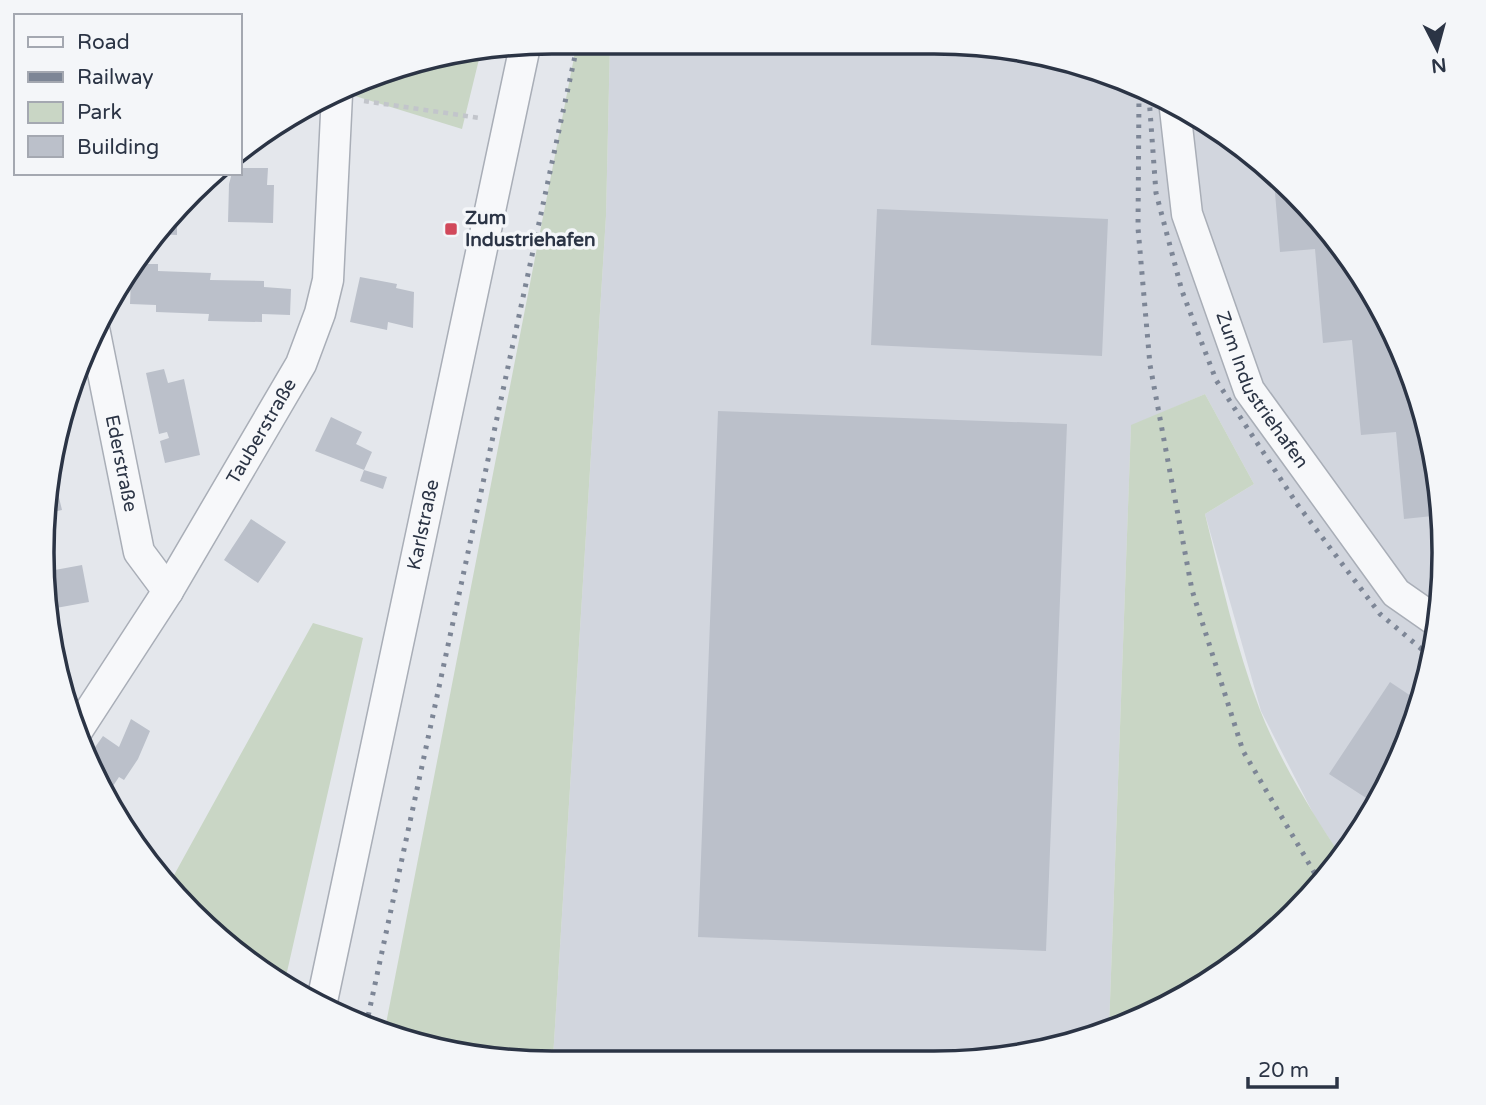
<svg xmlns="http://www.w3.org/2000/svg" width="1486" height="1105" font-family="'Varela Round',sans-serif">
	<rect width="100%" height="100%" fill="#e4e7ec"/>
	<path fill="#d2d6de" d="M610 42 966 43 1065 59 1217 128 1339 242 1427 421 1443 520 1440 620 1417 717 1375 808 1341 856 1315 817 1261 711 1205 514 1254 484 1205 394 1131 426 1109 1029 1001 1059 553 1058 606 216Z"/>
	<path fill="#c9d6c5" d="M577 42H610L606 216 553 1058 903 1059 519 1062 384 1034Z
		M481 51 462 129 355 96 356 86 420 60Z
		M1205 394 1254 484 1205 514C1221 579 1236 648 1260 710 1280 761 1311 811 1341 856L1317 889 1244 958 1128 1024 1109 1029 1131 425Z
		M313 623 363 638 284 985 216 937 168 886Z"/>
	<path fill="#bbc0ca" d="M240 168H268L267 185H274L273 223 228 222 229 184 232 173H240Z
		M1274 181 1339 242 1392 327 1427 421 1442 515 1404 519 1396 432 1361 435 1352 340 1323 343 1315 249 1280 252Z
		M877 209 1108 219 1102 356 871 345Z
		M167 219H177V235L157 234Z
		M137 264H158V271L211 273 210 280 264 281V287L291 289 290 315 262 314V322L208 321 209 314 156 312V305L130 304 131 277 128 276Z
		M360 277 397 284 396 288 414 292 413 328 388 322 387 330 350 322Z
		M164 369 168 383 184 379 200 455 165 463 160 441 169 438 167 432 159 434 146 373Z
		M718 411 1067 424 1046 951 698 937Z
		M331 417 362 432 356 444 372 452 364 470 315 451Z
		M364 470 387 477 383 489 360 481Z
		M50 477H54L62 510 48 513Z
		M251 519 286 542 258 583 224 560Z
		M82 565 89 602 56 608 60 626 51 628 43 586 44 572Z
		M1390 682 1420 702 1417 717 1377 805 1329 774Z
		M131 719 150 731 138 759 124 780 119 777 109 792 86 749 88 747 93 750 103 736 119 747Z"/>
	<g fill="none" stroke-linecap="round" stroke-linejoin="round">
		<g stroke="#a9aeb7" stroke-width="33">
			<g id="minor">
				<path id="s1" d="M1175 109 1187 214 1249 390 1396 593 1439 623"/>
				<path id="s2" d="M94 328 139 552 168 591"/>
				<path id="s3" d="M77 731 168 591 301 364 320 313 328 280 337 94"/>
				<path id="s4" d="M321 1006 525 46"/>
			</g>
		</g>
		<path stroke="#c2c5cb" stroke-width="4.5" stroke-dasharray="5 5" stroke-linecap="butt" d="M364 101 480 118"/>
		<use href="#minor" stroke="#f7f8fa" stroke-width="30"/>
		<path stroke="#7d8696" stroke-width="5" stroke-dasharray="3.5 7" stroke-linecap="butt" d="M1139 93 1138 228 1150 365 1192 590 1243 751 1321 884
			M1149 97 1156 193 1182 291 1216 380 1297 504 1380 614 1431 657
			M366 1026 578 42"/>
	</g>
	<rect fill="#d1495b" stroke="#f4f6f9" stroke-width="2.5" x="444" y="222" width="14" height="14" rx="3.5"/>
	<g text-anchor="middle" dominant-baseline="central" stroke-width="7" stroke-linejoin="round" paint-order="stroke">
		<g font-size="19" font-weight="bold" fill="#2b3445" stroke="#f4f6f9" text-anchor="start">
			<text x="465" y="218">Zum<tspan x="465" dy="22">Industriehafen</tspan></text>
		</g>
		<g font-size="19" fill="#2b3445" stroke="#f4f6f9">
			<text stroke="none"><textPath href="#s1" startOffset="298">Zum Industriehafen</textPath></text>
			<text stroke="none"><textPath href="#s3" startOffset="352">Tauberstraße</textPath></text>
			<text stroke="none"><textPath href="#s2" startOffset="138">Ederstraße</textPath></text>
			<text stroke="none"><textPath href="#s4" startOffset="492">Karlstraße</textPath></text>
		</g>
	</g>
	<path d="M0 0H1486V1105H0ZM552 54H934A498 498 0 0 1 1432 552V553A498 498 0 0 1 934 1051H552A498 498 0 0 1 54 553V552A498 498 0 0 1 552 54Z" fill="#f4f6f9" fill-rule="evenodd"/>
	<path fill="none" stroke="#2b3445" stroke-width="3.5" d="M552 54H934A498 498 0 0 1 1432 552V553A498 498 0 0 1 934 1051H552A498 498 0 0 1 54 553V552A498 498 0 0 1 552 54Z"/>
	<rect x="14" y="14" width="228" height="161" fill="#f4f6f9" stroke="#a4a8b1" stroke-width="2"/>
	<rect x="28" y="37" width="35" height="10" fill="#f7f8fa" stroke="#a4a8b1" stroke-width="2"/>
	<text x="77" y="49" font-size="21" fill="#2b3445">Road</text>
	<rect x="28" y="72" width="35" height="10" fill="#7d8696" stroke="#a4a8b1" stroke-width="2"/>
	<text x="77" y="84" font-size="21" fill="#2b3445">Railway</text>
	<rect x="28" y="102" width="35" height="21" fill="#c9d6c5" stroke="#a4a8b1" stroke-width="2"/>
	<text x="77" y="119" font-size="21" fill="#2b3445">Park</text>
	<rect x="28" y="136" width="35" height="21" fill="#bbc0ca" stroke="#a4a8b1" stroke-width="2"/>
	<text x="77" y="154" font-size="21" fill="#2b3445">Building</text>
	<g transform="translate(1437 49) rotate(174)" stroke="#f4f6f9" stroke-width="5" paint-order="stroke">
	<path d="M0-5L12 26L0 18L-12 26Z" fill="#2b3445"/>
	<text y="-10" font-size="19" font-weight="bold" text-anchor="middle" fill="#2b3445">N</text>
	</g>
	<path d="M1248 1077v10h89v-10" fill="none" stroke="#2b3445" stroke-width="3.5"/>
	<text x="1258" y="1077" font-size="21" fill="#2b3445" stroke="#f4f6f9" stroke-width="5" paint-order="stroke">20 m</text>
</svg>
